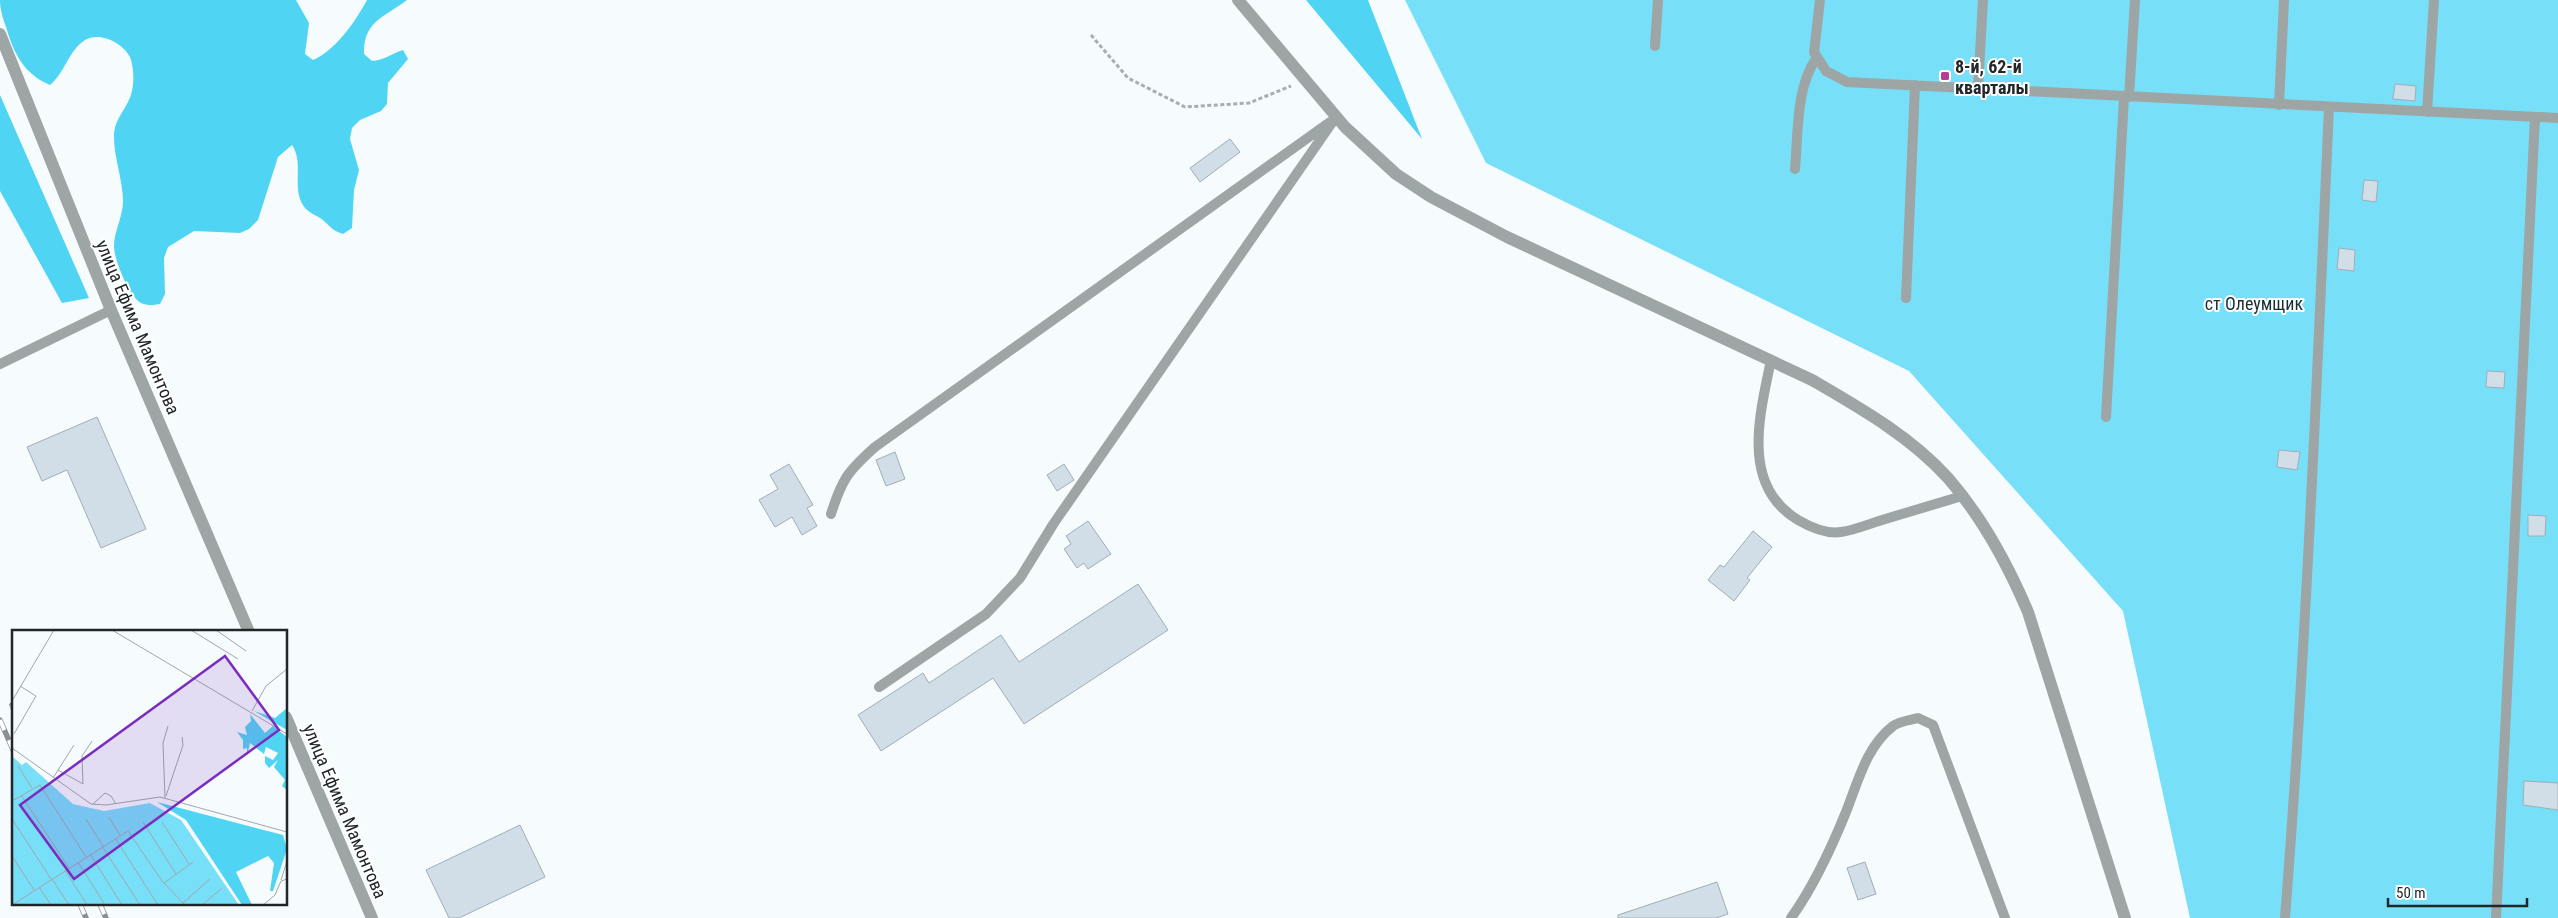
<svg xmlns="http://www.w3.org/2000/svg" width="2558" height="918" font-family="'Roboto Condensed',sans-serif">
	<rect width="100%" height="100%" fill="#f6fcfe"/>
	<path fill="#78dff9" d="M1405 0H2558V918H2190L2123 611 1909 371 1486 163Z"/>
	<path fill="#50d4f3" d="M0 0H296L309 23 305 54 313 60C336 50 355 22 367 0H407C385 17 363 21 364 54L372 61C384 60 391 54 403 50L408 59 388 83 387 104 381 111 360 120 352 128 350 139 359 170 354 190 352 228 343 234C333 231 331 227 324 221 319 216 310 214 305 208 290 189 305 164 292 145L278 157 258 220 249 229 240 233 194 231 168 247 164 258 165 294 160 304C153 305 148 306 141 303 129 296 114 260 114 246 114 231 123 217 123 201 123 179 113 156 114 133 115 118 129 106 132 91 134 82 134 67 130 57 123 43 100 31 85 40 68 51 65 73 50 85 24 74 14 54 6 27 3 18 0 10 0 0Z
		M1306 0H1368L1422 139Z
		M0 95 89 298 62 303 0 191Z"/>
	<path fill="#d2dee7" stroke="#a1adb6" d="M2395 84 2416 86 2415 101 2393 99Z
		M1230 139 1240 152 1200 182 1190 168Z
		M2364 180 2378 181 2376 202 2362 200Z
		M2339 248 2355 250 2354 271 2337 269Z
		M2487 371 2505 372 2504 388 2486 387Z
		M97 417 146 529 101 548 67 470 42 481 27 447Z
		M2279 450 2300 452 2297 470 2277 467Z
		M895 452 905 479 886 486 876 460Z
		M789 464 813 505 807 508 817 526 802 535 792 517 775 527 759 500 778 489 770 475Z
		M1064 464 1074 480 1057 491 1047 475Z
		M2528 515 2546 516 2545 536H2528Z
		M1088 521 1111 554 1088 569 1084 563 1077 568 1064 549 1071 544 1066 536Z
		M1753 531 1772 547 1747 578 1750 580 1734 601 1708 580 1720 565 1724 567Z
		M1138 584 1168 630 1024 724 993 678 881 751 858 715 923 673 929 683 1001 635 1019 662Z
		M2524 781 2558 783V810L2523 805Z
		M520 825 545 877 459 918H449L426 870Z
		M1865 862 1876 894 1858 900 1847 868Z
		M1717 882 1728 914 1716 918H1618V915Z"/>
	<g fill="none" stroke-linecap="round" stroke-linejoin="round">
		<path stroke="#a8aeb0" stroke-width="3" stroke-dasharray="4 2.5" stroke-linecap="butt" d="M1091 35 1128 78 1185 107 1249 103 1291 86"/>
		<path stroke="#9ea5a5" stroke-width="10" d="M1820 0 1814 52 1826 71 1847 82 2558 118
			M1655 46 1658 0
			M1978 88 1983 0
			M2129 97 2135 0
			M2279 105 2284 0
			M2427 112 2434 0
			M1795 169C1798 136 1796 86 1816 59
			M1906 298 1915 85
			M1771 360C1760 414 1740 485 1798 520 1810 527 1827 534 1841 532 1855 530 1869 524 1882 520 1908 512 1935 504 1962 496
			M0 364 111 310
			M2106 417 2124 97
			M831 514C842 479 848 471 875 447L1330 122
			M879 687 986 614 1020 578 1054 523 1336 117
			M1791 918C1814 886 1831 849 1846 812 1858 782 1866 747 1893 726 1899 721 1911 720 1918 718L1933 725 2005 918
			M2285 918C2306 648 2317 378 2329 107
			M2496 918 2535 117"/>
		<path stroke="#9ea5a5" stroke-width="12" d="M0 34 111 310 249 632
			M286 717 372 918"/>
		<path stroke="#9ea5a5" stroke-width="12" d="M1238 0 1345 127 1396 174 1431 197 1507 237 1812 380C1860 408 1910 436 1948 478 1982 517 2008 565 2028 612L2125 918"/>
		<g stroke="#8a9092" stroke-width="5.5">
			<path id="rail" d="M12 705 14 710
				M0 720 14 752
				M80 904 86 918
				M100 904 106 918"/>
		</g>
		<use href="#rail" stroke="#fff" stroke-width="4" stroke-dasharray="11" stroke-linecap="butt"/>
	</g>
	<rect fill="#b33e97" stroke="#fff" stroke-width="2" x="1940" y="71" width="10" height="10" rx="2.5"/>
	<g text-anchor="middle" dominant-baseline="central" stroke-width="4" stroke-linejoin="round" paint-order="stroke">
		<g font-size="18" font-weight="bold" fill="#212729" stroke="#fff" text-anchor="start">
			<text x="1955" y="66">8-й, 62-й<tspan x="1955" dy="21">кварталы</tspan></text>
		</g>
		<g font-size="18" fill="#192f35" stroke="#fff">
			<text x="2254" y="303">ст Олеумщик</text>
		</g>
		<g font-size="18" fill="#212729" stroke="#fff">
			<text transform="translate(138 327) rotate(67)">улица Ефима Мамонтова</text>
			<text transform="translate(345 811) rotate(67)">улица Ефима Мамонтова</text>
		</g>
	</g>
	<g transform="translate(12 630)">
		<rect width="275" height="275" fill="#f6fcfe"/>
		<path d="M0 126 10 135 14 132 61 174 92 181 138 173 169 190 227 275H0Z" fill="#78dff9"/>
		<path d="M275 78V100L242 81 263 88ZM238 84 253 103 261 96 275 107V160L270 156 273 150 262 137 266 130 257 138 253 133V126L261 130 266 123 254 117 252 124 238 113 235 126V118L231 119V110L225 102 235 105 233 97 239 91ZM145 172 271 205 275 219 261 261H258L262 233 256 226 224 242 240 275H230L174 190Z" fill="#50d4f3"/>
		<path fill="none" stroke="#a1a7a9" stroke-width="1" d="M100 0 275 104M179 0 226 29M204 0 234 21M0 71 42 0M240 81 254 56 275 39M2 104 24 66 8 56M0 118 79 174 94 175 148 167 275 202M6 136 20 158M46 140 71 154 70 126 80 111M41 148 62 115M9 165 57 238M154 166 171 115 170 107M153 168 151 113 156 96M0 171 28 155 74 227M81 174 93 163 99 166 104 174M97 187 108 205M0 189 39 249M74 189 91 216M131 192 164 244M150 192 177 234M103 208 146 275M90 216 128 275M78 224 110 275M0 226 22 260M66 232 93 275M53 240 75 275M40 249 57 275M269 250 275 231M152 253 181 232M27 257 39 275M171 273 198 249M0 275 116 201 150 251 173 275M190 275 210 258M251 275 263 265 269 251 275 249"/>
		<path fill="#7b2cbf" fill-opacity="0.15" stroke="#7b2cbf" stroke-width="2.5" d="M213 26 267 100 62 249 8 175Z"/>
		<rect width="275" height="275" fill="none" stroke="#212729" stroke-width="2.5"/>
	</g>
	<path d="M2388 898v8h139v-8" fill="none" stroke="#212729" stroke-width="2.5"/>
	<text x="2396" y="898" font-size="15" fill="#212729" stroke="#ffffff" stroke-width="4" paint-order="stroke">50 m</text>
</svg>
